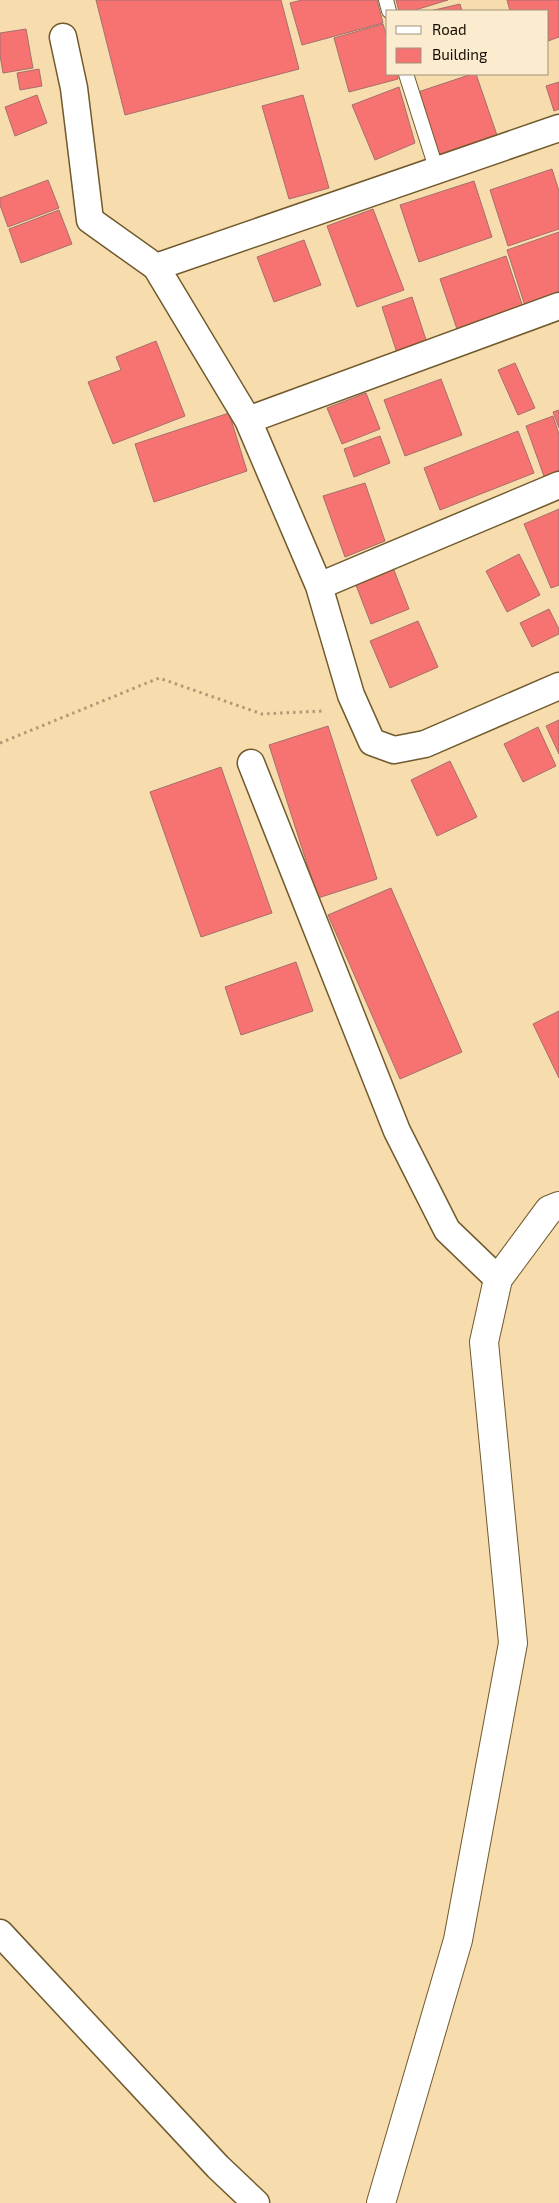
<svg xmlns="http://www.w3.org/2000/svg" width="559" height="2203" font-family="'Exo 2',sans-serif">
	<rect width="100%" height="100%" fill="#f7ddad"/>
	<path fill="#f77372" stroke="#a56f6c" d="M96 0H281L299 69 125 115Z
		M302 0H377L383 23 302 45 290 3Z
		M396 0H448L412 11H399Z
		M507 0H559V37L548 41V11H510Z
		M460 4 462 11H430Z
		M383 24 388 41V74H397L398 79 349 92 334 38Z
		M26 29 33 68 3 73 0 55V33Z
		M39 69 42 86 20 90 17 73Z
		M472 74H476L499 141 441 160 418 92Z
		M559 82V109L554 111 546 86Z
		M399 87 415 143 375 160 352 105Z
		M37 95 47 123 15 136 5 107Z
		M303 95 329 188 289 199 262 106Z
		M552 169 559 191V229L508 246 490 190Z
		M48 180 59 208 8 227 0 205V198Z
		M474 181 492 237 419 262 400 205Z
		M373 209 404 290 357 307 327 226Z
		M59 210 72 244 21 263 9 229Z
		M559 232V298L526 309 507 250Z
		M304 240 321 285 274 302 257 257Z
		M506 256 526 316 460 338 440 279Z
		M412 297 427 343 397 353 382 307Z
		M156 341 185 416 113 444 88 382 121 370 116 357Z
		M515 363 535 408 518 415 498 370Z
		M441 379 462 435 405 456 384 400Z
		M366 393 380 429 342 444 327 408Z
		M559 410V428L553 412Z
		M229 413 247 471 154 502 135 444Z
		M553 416 559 434V474L545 479 526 426Z
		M518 431 534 473 440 510 424 468Z
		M380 436 390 463 354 477 344 449Z
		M365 483 385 541 345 557 323 496Z
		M559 509V585L551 588 524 524Z
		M519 554 540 595 507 612 486 571Z
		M392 565 409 609 371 624 354 580Z
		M549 609 559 629V634L532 647 520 623Z
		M418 621 438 667 390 688 370 641Z
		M559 720V754L546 726Z
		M328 726 377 879 318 898 269 745Z
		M538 727 556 766 523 782 504 744Z
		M450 761 477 817 437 836 411 780Z
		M221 767 272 913 201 937 150 792Z
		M391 888 462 1052 400 1079 328 915Z
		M296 962 313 1011 241 1035 225 987Z
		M559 1011V1078L533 1024Z"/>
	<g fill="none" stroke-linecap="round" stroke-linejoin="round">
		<g stroke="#715a2d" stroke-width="16">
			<path id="service" d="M386 0 389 11
				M406 74 437 171"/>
		</g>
		<g stroke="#715a2d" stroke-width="29">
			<path id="minor" d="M63 37 74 88 90 220 156 267 248 420 319 586 351 695 372 742 394 750 425 744 559 686
				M156 267 559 128
				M248 420 559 306
				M319 586 559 485
				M251 763 397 1131 447 1230 498 1279
				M0 1933 218 2167 256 2203"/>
		</g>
		<g stroke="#715a2d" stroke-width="30">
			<path id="tertiary" d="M381 2203 458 1940 513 1643 484 1342 498 1279 549 1210 559 1206"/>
		</g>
		<path stroke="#ae9a76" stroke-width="3" stroke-dasharray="2.5 4" stroke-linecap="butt" d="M0 743 159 678 262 714 323 711"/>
		<use href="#service" stroke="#fff" stroke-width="14"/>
		<use href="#minor" stroke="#fff" stroke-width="26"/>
		<use href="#tertiary" stroke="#fff" stroke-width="28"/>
	</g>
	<rect x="386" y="10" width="162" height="65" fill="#fceccf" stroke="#9f927c"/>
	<rect x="396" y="26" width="25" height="8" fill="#ffffff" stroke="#9f927c"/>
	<text x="432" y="35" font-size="15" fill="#140b00">Road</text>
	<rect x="396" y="48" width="25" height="15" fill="#f77372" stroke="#9f927c"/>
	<text x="432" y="60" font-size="15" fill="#140b00">Building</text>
</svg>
